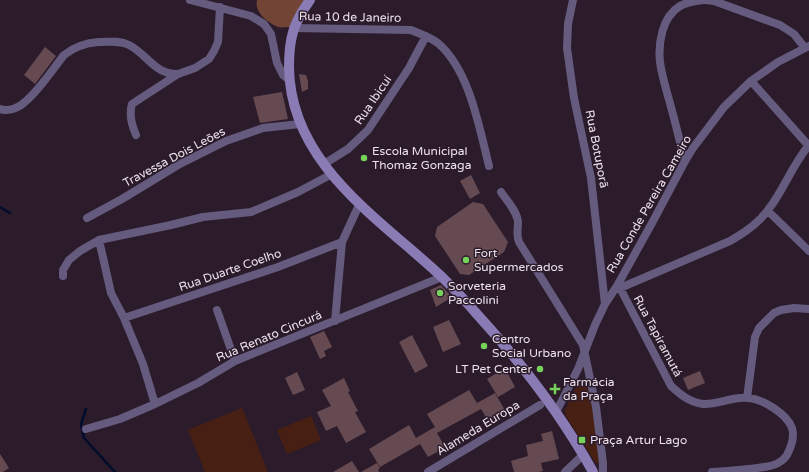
<svg xmlns="http://www.w3.org/2000/svg" width="809" height="472" font-family="'Varela Round',sans-serif">
	<rect width="100%" height="100%" fill="#2c1b2b"/>
	<path fill="#482013" d="M581 384 587 388 590 394 600 461 598 464 595 462 566 416 565 411 577 385Z
		M242 408 268 472H205L188 430Z
		M311 416 321 440 287 454 277 430Z"/>
	<path fill="#714436" d="M257 0H307L291 27C287 27 281 28 278 27 267 22 254 12 257 0Z"/>
	<g fill="none" stroke-linecap="round" stroke-linejoin="round">
		<path stroke="#020c2c" stroke-width="2.5" d="M0 207 10 213
			M86 409 81 424 84 438 115 472"/>
	</g>
	<path fill="#654b51" d="M45 47 56 56 35 84 24 75Z
		M299 74 306 75 308 81V89L302 92Z
		M282 92 288 119 260 123 253 97Z
		M471 175 480 193 470 199 460 181Z
		M473 202 483 204 508 242 504 252 469 275 460 274 435 236 437 227Z
		M441 285 452 297 436 307 430 290Z
		M449 320 461 344 443 352 433 327Z
		M324 331 332 347 324 351 326 356 320 359 310 337Z
		M412 335 428 366 415 373 399 342Z
		M505 368 515 387 498 397 487 379Z
		M700 371 705 383 688 390 683 378Z
		M297 372 305 390 293 395 285 378Z
		M344 378 350 391 348 392 358 411 355 412 366 432 346 443 337 426 326 431 317 412 331 406 322 390Z
		M469 390 477 403 495 393 506 412 489 422 481 409 437 433 445 447 439 451 428 457 420 444 380 467 369 449 409 425 416 438 435 427 427 414Z
		M552 431 559 459 541 463 543 471 538 472H514L511 461 528 456 526 445 543 441 541 434Z
		M0 454 9 468 3 472H0Z
		M352 461 359 472H333L345 465Z
		M377 463 380 468 378 470 379 472H361Z"/>
	<g fill="none" stroke-linecap="round" stroke-linejoin="round">
		<path stroke="#645b7f" stroke-width="8" d="M190 0 251 16 264 24 271 34 277 63 283 75 289 80
			M573 0 568 24 567 48 574 98 591 178 605 304
			M706 0 714 1 780 25 794 34 805 48
			M293 28 411 30C420 34 431 37 439 44 470 72 479 127 489 166
			M751 81 808 145
			M0 109C9 112 19 108 26 101 39 90 53 69 64 55 74 47 86 43 98 42 109 42 119 40 129 45 147 54 155 75 178 74
			M136 135C132 126 129 114 132 104L178 74 195 68 209 59 214 51 218 42 220 7
			M685 161C680 143 676 125 671 107 667 92 662 77 660 62 658 43 662 17 680 6 687 2 696 1 703 0
			M324 164 348 149 368 130 409 68 426 36
			M501 192C507 201 517 211 518 222 518 230 516 235 519 242L583 345 596 407 603 463V472
			M768 211 809 251
			M87 218 122 199 178 165 226 141 263 128 300 124
			M99 240 111 293 124 318 143 364 155 404
			M63 276V270L69 260 80 251 99 240 171 225 203 217 251 212 298 192 332 174
			M617 286 620 288 730 241C744 233 758 224 768 210 784 190 792 165 809 145
			M620 288 671 386C681 395 689 402 703 404 718 405 733 396 748 398 763 399 787 414 792 428 795 437 791 447 787 455 782 463 773 466 764 467 746 470 729 471 712 472
			M217 310 235 361
			M124 318 278 267 342 242
			M335 321 342 242 359 205
			M747 398 755 337 759 328 774 313 781 310 794 308 809 309
			M556 412 578 369 595 325 605 304 617 286 652 223 685 161 693 148 724 107 751 81 778 62 809 46
			M86 429 120 419 155 404 198 383 235 361 442 277
			M428 472 540 405
			M565 472 583 455"/>
		<path stroke="#8a7bb4" stroke-width="10" d="M310 0C293 23 289 39 289 67 290 164 379 218 442 277 453 288 465 300 475 312 520 361 561 414 593 472"/>
	</g>
	<g fill="#76d25a" stroke="#2c1b2b" stroke-width="1.5">
		<circle cx="364" cy="158" r="4"/>
		<circle cx="466" cy="260" r="4"/>
		<circle cx="440" cy="293" r="4"/>
		<circle cx="484" cy="346" r="4"/>
		<circle cx="540" cy="369" r="4"/>
		<path d="M553 383h4v4h4v4h-4v4h-4v-4h-4v-4h4z"/>
		<rect x="578" y="436" width="8" height="8" rx="2"/>
	</g>
	<g text-anchor="middle" dominant-baseline="central" stroke-width="3" stroke-linejoin="round" paint-order="stroke">
		<g font-size="12" fill="#ede1eb" stroke="#2c1b2b">
			<text transform="translate(350 17) rotate(1)">Rua 10 de Janeiro</text>
			<text transform="translate(373 100) rotate(-56)">Rua Ibicuí</text>
			<text transform="translate(597 149) rotate(79)">Rua Botuporã</text>
			<text transform="translate(174 157) rotate(-28)">Travessa Dois Leões</text>
			<text transform="translate(649 204) rotate(-60)">Rua Conde Pereira Cameiro</text>
			<text transform="translate(230 270) rotate(-19)">Rua Duarte Coelho</text>
			<text transform="translate(269 336) rotate(-23)">Rua Renato Cincurá</text>
			<text transform="translate(658 336) rotate(62)">Rua Tapiramutá</text>
			<text transform="translate(478 428) rotate(-31)">Alameda Europa</text>
		</g>
		<g font-size="12" fill="#ede1eb" stroke="#2c1b2b" text-anchor="start">
			<text x="372" y="151">Escola Municipal<tspan x="372" dy="14">Thomaz Gonzaga</tspan></text>
			<text x="474" y="253">Fort<tspan x="474" dy="14">Supermercados</tspan></text>
			<text x="448" y="286">Sorveteria<tspan x="448" dy="14">Paccolini</tspan></text>
			<text x="492" y="339">Centro<tspan x="492" dy="14">Social Urbano</tspan></text>
			<text x="532" y="369" text-anchor="end">LT Pet Center</text>
			<text x="563" y="382">Farmácia<tspan x="563" dy="14">da Praça</tspan></text>
			<text x="590" y="440">Praça Artur Lago</text>
		</g>
	</g>
</svg>
